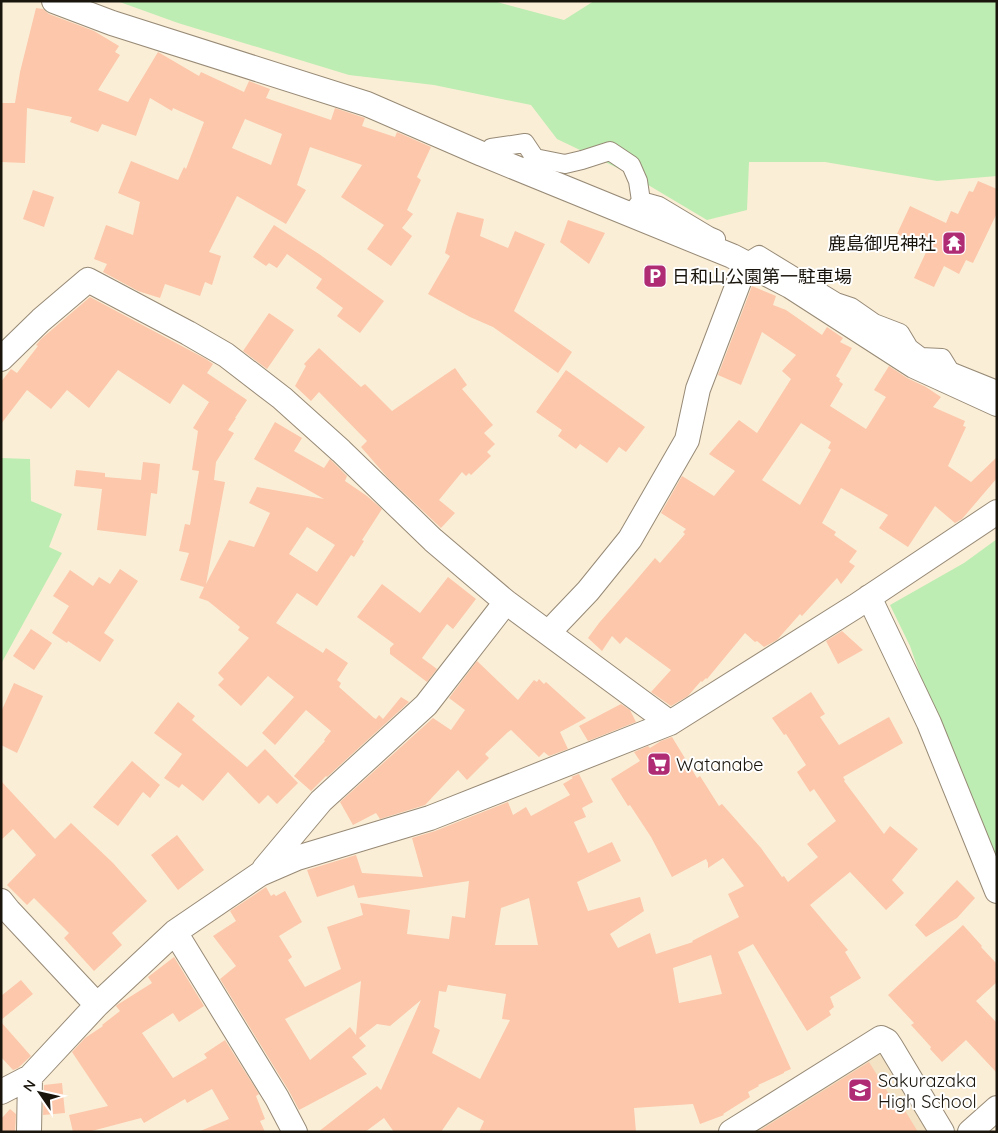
<svg xmlns="http://www.w3.org/2000/svg" width="998" height="1133" font-family="Quicksand,'Noto Sans JP',sans-serif">
	<rect width="100%" height="100%" fill="#fbeed7"/>
	<path fill="#f3e2c4" d="M880 1048 932 1132H746Z"/>
	<path fill="#bdedb2" d="M117 1H493L564 20 594 1H997V176L937 181 825 162H749L747 210 707 220 628 173 557 139 531 105 434 85 349 75 178 23Z
		M1 458 30 459 31 501 62 514 49 547 62 553 1 664Z
		M997 539V861L925 689 910 646 890 605 964 563Z"/>
	<path fill="#fcc7aa" fill-rule="evenodd" d="M36 8 43 9 49 14 94 31 119 46 115 52 120 55 98 90 128 102 158 52 199 76 201 72 244 92 249 81 270 89 266 98 331 120 335 108 365 118 362 126 395 137 397 132 431 147 417 177 421 180 407 210 413 214 402 228 412 236 391 266 367 249 384 225 341 197 362 165 310 147 297 185 306 190 286 224 237 196 209 252 221 256 212 285 205 282 200 296 165 284 160 298 138 291 103 272 107 264 94 259 106 225 133 235 140 202 118 193 131 161 178 180 184 167 186 169 204 122 173 108 172 111 150 98 136 136 102 124 98 132 70 122 72 117 27 108 25 163 1 162V103H15L20 72ZM245 119 282 134 271 165 232 148Z
		M978 181 997 189V213L973 263 966 260 959 274 944 266 934 287 914 278 928 248 897 234 910 206 946 223 951 211 958 214 969 191 973 192Z
		M33 190 54 197 44 227 23 219Z
		M457 212 484 219 480 236 508 248 515 231 545 244 514 311 572 352 558 373 493 327 470 317 428 294 450 256 445 253 452 227Z
		M568 220 605 233 589 264 560 242Z
		M274 225 319 254 384 301 360 333 337 316 343 308 316 288 322 279 287 254 277 268 269 263 266 266 253 257Z
		M752 286 776 296 773 305 786 310 822 335 827 327 843 338 840 342 852 348 836 376 840 379 839 381 843 384 830 406 866 429 886 397 874 390 889 366 907 378 926 387 941 397 933 407 965 421 963 426 966 427 948 466 971 482 997 457V478L962 519 955 523 935 506 908 547 879 528 888 515 841 488 822 523 836 532 834 535 857 551 849 562 855 566 841 584 837 578 802 616 800 614 777 640 764 647 757 641 755 642 745 633 707 679 706 678 702 682 701 681 688 696 671 706 651 692 671 670 626 637 620 644 612 636 602 651 588 638 599 623 633 584 655 558 660 563 685 534 683 532 686 529 661 513 682 476 714 496 735 471 709 454 739 420 757 433 791 379 782 371 796 355 762 332 741 385 718 375ZM801 423 831 442 828 448 831 450 800 505 762 480Z
		M90 297 206 359 213 364 207 373 247 400 235 418H236L228 430 234 433 216 462 214 480 225 482 206 584 229 540 254 547 270 513 249 503 257 487 324 499 254 459 275 422 302 438 294 451 324 468 330 459 347 476 345 481 367 496 382 509 362 540 364 541 354 557 351 555 317 606 297 593 276 623 323 653 326 648 348 663 337 680 341 683 339 687 374 718 376 719 379 715 383 719 401 697 409 702 327 777 326 776 311 791 294 776 325 741 324 740 331 731 306 710 275 745 262 733 294 697 268 676 241 706 218 685 224 679 218 673 249 638 238 630 240 627 208 601 199 598 204 587 180 580 189 553 179 551 185 524 190 525 199 471 192 470 198 431 193 428 209 402 183 384 170 404 118 370 89 408 67 390 51 409 27 390 1 424V382L11 369 17 373 38 346 36 345 41 339ZM307 527 335 545 317 572 289 554Z
		M269 313 294 330 267 369 243 351Z
		M319 348 361 387 365 384 392 411 455 368 467 385 462 389 493 425 484 433 495 444 487 452 491 456 471 475 469 473 466 476 462 472 439 500 455 513 441 528 388 478 361 447 367 441 319 392 311 401 295 386 306 366 304 364Z
		M566 370 645 427 626 452 619 447 607 463 580 444 576 449 558 436 562 430 536 412Z
		M143 462 160 464 157 494 151 493 146 536 97 530 102 489 74 486 76 470 105 473V477L141 480Z
		M120 569 138 581 104 633 114 640 100 662 68 641 67 643 52 633 69 606 53 596 70 570 93 586 99 577 110 584Z
		M448 577 476 599 453 629 447 624 422 658 437 669 427 682 390 654V648L394 644 357 617 382 584 420 613Z
		M31 629 52 643 34 670 13 656Z
		M842 631 863 650 838 664 826 641Z
		M477 661 518 700 534 680 537 682 539 679 544 684 546 682 586 718 560 732 568 749 549 756 544 752 539 757 511 730 508 732 485 754 489 758 467 780 458 770 425 805 380 819 376 813 353 825 340 802 433 718 451 730 465 710 449 698Z
		M14 683 43 696 17 753 1 745V712Z
		M811 692 825 714 820 717 839 745 889 717 903 743 843 777 845 780 844 781 884 834 890 826 918 849 892 880 904 893 886 910 850 872 810 905 848 950 845 952 861 978 830 997 834 1007 829 1011 831 1015 807 1031 753 944 738 952 791 1069 784 1072V1073L758 1085 759 1086 748 1092 750 1097 723 1114 724 1115 700 1124 693 1104 634 1108 636 1132H479L484 1121 458 1107 441 1132H394L384 1118 365 1132H318L377 1086 381 1090 421 1000 390 1026 377 1024 359 1038 366 1046 352 1057 367 1074 299 1110 289 1091 220 979 236 966 213 936 236 921 230 911 266 887 271 896 274 894 276 896 285 891 302 922 279 936 292 957 288 960 305 987 341 969 327 927 363 915 360 903 410 910 407 934 449 939 452 916 465 918 469 881 358 898 354 885 317 897 307 870 356 855 362 873 423 877 412 838 435 831 508 802 513 815 526 807 531 816 570 795 563 784 573 778 571 777 579 774 593 802 582 808 586 817 574 822 588 853 612 842 621 861 577 882 588 911 640 897 644 911 610 934 618 948 650 933 656 954 693 942 692 941 739 917 728 894 744 886 723 858 708 868V863L706 859 672 877 651 837 630 805 628 806 611 779 640 761 634 752 648 746 650 748 661 741 672 737 697 778 700 776 719 806 722 804 761 848 782 877 784 876 788 882 818 857 807 844 836 821 814 789 810 792 797 772 806 765 786 734 784 735 772 718ZM529 898 538 945H495L501 908ZM711 955 722 994 679 1003 673 968ZM361 981 356 1035 350 1027 310 1060 285 1019ZM448 985 506 994 502 1019 510 1020 480 1079 432 1053 440 1030 434 1027 439 991 446 992Z
		M178 702 195 716 192 720 247 767 265 749 298 783 277 804 268 795 259 804 228 772 203 801 182 784 179 788 164 778 182 754 154 733Z
		M621 704 630 710 636 722 588 741 579 726Z
		M132 761 160 785 150 798 143 792 118 826 93 807Z
		M1 781 55 839 71 823 113 863 147 901 112 933 122 945 94 971 64 938 69 933 34 898 27 905 7 885 36 855 13 829 1 840Z
		M177 835 204 870 178 890 151 855Z
		M957 880 975 898 957 918 926 937 915 925Z
		M963 925 982 946 981 947 997 964V982L976 1001 997 1023V1073L966 1040 942 1062 930 1049 931 1047 911 1025 914 1023 888 995Z
		M174 957 204 1006 179 1022 173 1013 142 1033 173 1078 207 1058 204 1054 225 1040 259 1094 256 1096 265 1119 260 1121 265 1132H198L229 1119 212 1089 187 1103 185 1099 144 1123 141 1118 88 1132H73L69 1115 108 1106 72 1052 85 1038 103 1026 102 1025 120 1011 116 1006 117 1005 152 983 148 977Z
		M21 980 33 994 1 1020V996Z
		M1 1022 31 1056 18 1068 13 1070 1 1057Z
		M869 1062 900 1112 904 1109 918 1132H757Z
		M62 1083 65 1113 43 1115 44 1085Z
		M10 1109 16 1114 15 1132H1V1119Z"/>
	<g fill="none" stroke-linecap="round" stroke-linejoin="round">
		<g stroke="#978a76" stroke-width="20">
			<path id="pedestrian" d="M491 148 525 143 535 158
				M524 171 535 158 565 164 582 160 610 151 631 165 638 181 641 201
				M634 210 641 201 659 206 709 236 716 239
				M746 263 759 255 836 302 851 307 874 323 900 333 909 348 921 357 942 358 950 371 997 390"/>
		</g>
		<g stroke="#978a76" stroke-width="26">
			<path id="minor" d="M54 1 112 23 367 104 482 154 732 256 790 286 914 366 997 404
				M1 359 41 320 88 280 188 333 226 355 282 398 341 451 433 540 506 602 670 723
				M869 597 929 723 997 891
				M548 633 588 591 630 539 687 440 698 389 746 263
				M264 869 321 801 426 705 506 602
				M1 901 9 911 97 1005
				M175 932 277 1098 295 1132
				M1 1092 30 1077 97 1005 175 932 260 874 297 858 430 818 670 723 856 606 997 512
				M29 1132 30 1077
				M731 1132 881 1038 887 1041 891 1047 942 1132
				M970 1132 997 1108"/>
		</g>
		<use href="#pedestrian" stroke="#fff" stroke-width="18"/>
		<use href="#minor" stroke="#fff" stroke-width="24"/>
	</g>
	<defs>
		<g id="temple-square" transform="scale(1.25)"><rect x="-9" y="-9" width="18" height="18" rx="4" fill="#af2c75" stroke="#fff"/><path d="M0-6L5-2H3V0L6.5 2.5H4V6H1.5V3h-3V6H-4V2.5H-6.5L-3 0V-2H-5Z" fill="#fff"/></g>
		<g id="parking-square" transform="scale(1.25)"><rect x="-9" y="-9" width="18" height="18" rx="4" fill="#af2c75" stroke="#fff"/><path d="M-3.5-5.5H1a3.5 3.5 0 0 1 0 7H-1V5.5H-3.5ZM-1-3.4V-.6H.8a1.4 1.4 0 0 0 0-2.8Z" fill="#fff"/></g>
		<g id="supermarket-square" transform="scale(1.25)"><rect x="-9" y="-9" width="18" height="18" rx="4" fill="#af2c75" stroke="#fff"/><path d="M-6-5.5h2.5l.6 2H6L4.5 2H-2.5L-4.4-4H-6ZM-1.5 3.2a1.3 1.3 0 1 0 .1 0ZM3 3.2a1.3 1.3 0 1 0 .1 0Z" fill="#fff"/></g>
		<g id="school-square" transform="scale(1.25)"><rect x="-9" y="-9" width="18" height="18" rx="4" fill="#af2c75" stroke="#fff"/><path d="M0-5L7-2L0 1L-7-2ZM-4 1L0 2.5L4 1V4Q0 6-4 4Z" fill="#fff"/></g>
	</defs>
	<g fill-rule="evenodd">
		<use href="#temple-square" x="954" y="243"/>
		<use href="#parking-square" x="655" y="276"/>
		<use href="#supermarket-square" x="659" y="764"/>
		<use href="#school-square" x="860" y="1090"/>
	</g>
	<g text-anchor="middle" dominant-baseline="central" stroke-width="4" stroke-linejoin="round" paint-order="stroke">
		<g font-size="18" fill="#19140c" stroke="#fff" text-anchor="start">
			<text x="936" y="243" text-anchor="end">鹿島御児神社</text>
			<text x="672" y="276">日和山公園第一駐車場</text>
			<text x="676" y="764">Watanabe</text>
			<text x="878" y="1080">Sakurazaka<tspan x="878" dy="21">High School</tspan></text>
		</g>
	</g>
	<rect width="998" height="1133" fill="none" stroke="#19140c" stroke-width="5"/>
	<g transform="translate(40 1093) rotate(304)" stroke="#ffffff" stroke-width="4" paint-order="stroke">
	<path d="M0-4L9 19L0 12L-9 19Z" fill="#19140c"/>
	<text y="-8" font-size="14" font-weight="bold" text-anchor="middle" fill="#19140c">N</text>
	</g>
</svg>
